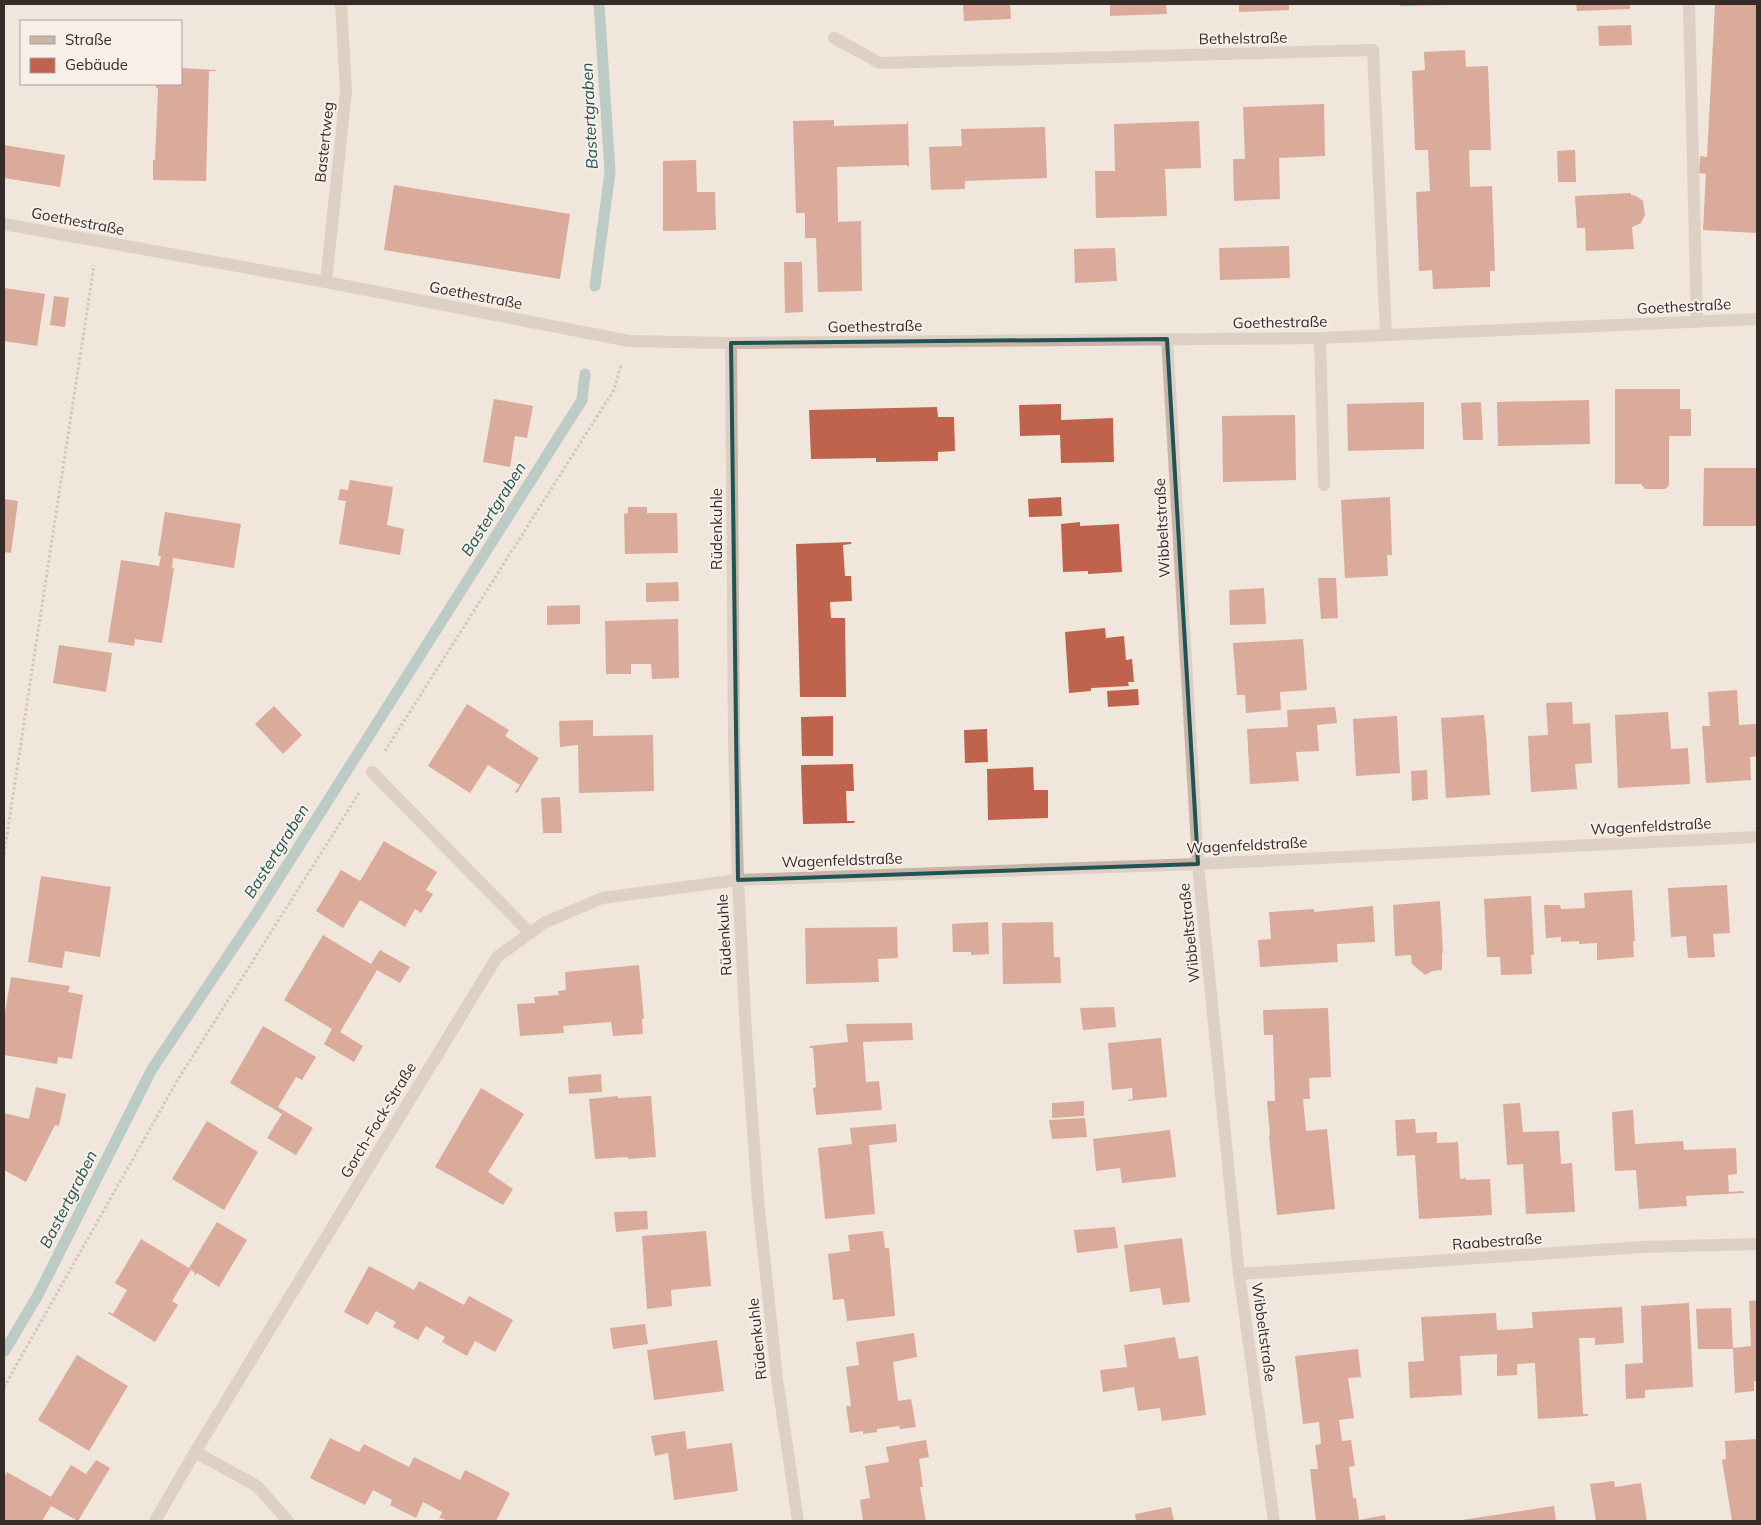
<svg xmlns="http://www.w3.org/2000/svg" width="1761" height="1525" font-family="Mulish,sans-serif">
	<rect width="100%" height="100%" fill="#f0e6dc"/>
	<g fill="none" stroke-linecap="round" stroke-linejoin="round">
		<path stroke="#7cacac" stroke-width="11" d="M595 286 610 172 599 4
			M4 1352 38 1295 152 1069 256 914 582 400 585 374"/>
	</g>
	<path fill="#bf634c" d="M963 4H1010L1011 19 964 21Z
		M1110 4H1166L1167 14 1110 16Z
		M1239 4H1289V10L1239 12Z
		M1400 4H1451V5L1400 6Z
		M1576 4H1630V9L1577 11Z
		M1715 4H1757V233L1703 230 1706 174 1699 173 1700 156 1707 157Z
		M1631 25 1632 45 1599 46 1598 26Z
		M1465 50 1466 67 1488 66 1491 150H1469L1470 187 1492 186 1495 271H1490V287L1433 289 1432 270 1419 271 1416 192 1430 191 1428 150H1415L1412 71 1425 70 1424 52Z
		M181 68 216 70V71H209L206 181 153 180V160H155L158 88H156V84H181Z
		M1324 104 1325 156 1279 158 1280 199 1234 201 1233 159H1245L1243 107Z
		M834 120V126L907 124 908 120 909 167H908L907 165 837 167 838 222 861 221 862 291 818 292 816 238H805V213H796L793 121Z
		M1199 121 1201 168 1165 169 1167 216 1096 218 1095 171H1115L1114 124Z
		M1045 127 1047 178 965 181V189L931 190 929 147 962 146 961 129Z
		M4 145 65 155 60 187 4 178Z
		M1575 150 1576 182H1558L1557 151Z
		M696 160 697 192H715L716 230 663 231V161Z
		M394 185 570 214 560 279 384 250Z
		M1631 193V195L1636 196 1643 201 1645 215 1641 223 1632 227 1634 249 1586 251 1585 228H1577L1575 196Z
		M1289 246 1290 278 1220 280 1219 248Z
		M1115 248 1117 281 1075 283 1074 249Z
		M784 262H802L803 312 785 313Z
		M4 288 45 294 37 346 4 341Z
		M54 296 69 298 65 327 50 325Z
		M1615 389H1680V409H1691V436H1669V485L1665 489H1645L1641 484H1615Z
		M494 399 533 406 527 438 515 436 510 467 483 462Z
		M1589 400 1590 444 1498 446 1497 402Z
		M1424 402V449L1348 451 1347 404Z
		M1481 402 1483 440H1463L1461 403Z
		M1061 404V420L1113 418 1114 462 1061 463 1060 435 1020 436 1019 405Z
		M937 407 938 417H954L955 451 938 452V461L876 462V458L811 459 809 410Z
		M1295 415 1296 480 1223 482 1222 416Z
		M1704 468H1757V526H1703Z
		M350 480 393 487 387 525 404 529 400 555 339 544 346 501 338 500 340 489 348 490Z
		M1061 497 1062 516 1029 517 1028 499Z
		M1390 497 1392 555H1387L1388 576 1345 578 1341 500Z
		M4 499 18 501 11 553 4 552Z
		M628 507H647V513H677L678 553 625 554 624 514 628 513Z
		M165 512 241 524 234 568 173 558 172 568H174L162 643 135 639 134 646 108 642 121 560 159 566 161 556H158Z
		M1080 522V526L1119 524 1122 572 1088 574V571L1063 572 1061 524Z
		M851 542V544L843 545 845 576H851L852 601 830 602 831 618H845L846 697H800L796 544Z
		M1318 578H1336L1338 618 1321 619Z
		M678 582 679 601 646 602V583Z
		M1264 588 1266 624 1230 625 1229 590Z
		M580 605V624L547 625V606Z
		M678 619 679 678 652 679 651 664H631V674H606L605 621Z
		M1105 628 1106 638 1124 636 1126 660 1132 659 1134 682H1128L1129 686 1091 688V691L1069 693 1065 632Z
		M1303 639 1307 690 1280 692 1281 710 1246 713 1245 695H1237L1233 643Z
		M59 645 112 653 106 692 53 683Z
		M1138 689 1139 705 1108 707 1107 691Z
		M1737 690 1739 725 1757 724V756L1750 757 1751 780 1706 783 1702 726H1710L1708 692Z
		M1572 702 1573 724 1590 723 1592 763 1575 764 1577 789 1531 792 1528 736 1548 735 1546 703Z
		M467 704 509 730 505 736 539 758 517 793 515 792 520 785 488 765 470 793 428 766Z
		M274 706 302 735 283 754 255 724Z
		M1335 707 1337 723 1317 725 1319 751 1296 752 1299 781 1250 784 1247 729 1288 727 1287 710Z
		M1668 712 1671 749 1688 748 1690 784 1618 788 1615 715Z
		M1482 715H1484L1486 735 1490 795 1446 798 1441 718Z
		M833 716V756H802L801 717Z
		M1397 716 1400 773 1356 776 1353 719Z
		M593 720V736L653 735 654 791 579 793 578 745 560 747 559 721Z
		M987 729 988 762 965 763 964 730Z
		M853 764 854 791H846L847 821H855L854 823 803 824 801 765Z
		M1033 767 1034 790H1048V818L988 820 987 769Z
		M1427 770 1428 799 1412 801 1411 771Z
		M560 797 562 833H543L541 798Z
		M384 841 437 872 426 890 433 894 421 913 415 909 405 927 360 900 343 928 316 911 341 870 360 881Z
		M41 876 111 887 100 957 65 951 62 968 28 962Z
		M1727 885 1730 933 1713 934 1715 957 1688 958 1686 936 1671 937 1668 888Z
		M1632 890 1635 941H1633L1634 957 1597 960V943L1579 944V941L1561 942V937L1546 938 1544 905H1560L1561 909 1585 908 1584 893Z
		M1531 896 1534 955H1531L1532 974 1501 975 1500 957H1487L1484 899Z
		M1440 901 1443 953H1442V970L1432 971 1425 975 1412 964 1411 955 1395 956 1393 905Z
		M1373 906 1375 942 1337 944 1338 962 1260 967 1258 940 1271 939 1269 912 1314 909V912Z
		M988 922 989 954 971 955V952H953L952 924Z
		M1053 922 1054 957H1060L1061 983 1003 984 1002 923Z
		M897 927 898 958 878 959 879 982 806 984 805 928Z
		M323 935 371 964 380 950 410 967 400 983 377 970 340 1032 363 1046 354 1062 324 1044 332 1029 284 1000Z
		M639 965 644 1019H642L643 1034 613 1036 611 1022 563 1026 564 1033 520 1036 517 1004 535 1003 534 997 559 995 558 991 566 990 565 972Z
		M11 977 70 986 68 992 83 995 72 1059 58 1057 57 1064 4 1055V1019Z
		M1114 1007 1116 1027 1083 1030 1080 1008Z
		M1328 1008 1331 1077 1309 1078 1310 1099H1303L1306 1131 1327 1129 1335 1209 1277 1215 1269 1136 1270 1135 1267 1101H1275L1273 1035H1264L1263 1010Z
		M912 1023 913 1040 863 1042 866 1082 879 1081 882 1110 816 1115 813 1088 816 1087 813 1048H809L810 1046 848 1042 846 1024Z
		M263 1026 316 1057 302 1080 296 1077 278 1107 313 1128 296 1155 267 1138 282 1114 230 1083Z
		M1161 1038 1167 1097 1128 1101V1100L1133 1099 1132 1088 1112 1090 1108 1043Z
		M601 1074 602 1092 569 1094 568 1077Z
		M36 1087 66 1094 59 1126 55 1125 26 1182 4 1170V1113L29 1119Z
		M481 1088 524 1114 488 1172 513 1189 503 1205 435 1167Z
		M618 1096V1098L651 1096 656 1157 628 1159V1157L595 1159 589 1099Z
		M1084 1101V1116L1052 1118V1103Z
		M1520 1103 1523 1132 1559 1131 1561 1164 1572 1163 1575 1212 1526 1214 1523 1164 1507 1165 1503 1104Z
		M1633 1110 1635 1144 1683 1141 1684 1150 1736 1148 1737 1174 1728 1175 1729 1192 1743 1191 1744 1193 1686 1196 1687 1206 1639 1209 1636 1170 1615 1171 1612 1112Z
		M1085 1118 1087 1137 1052 1139 1049 1120Z
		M1415 1119 1416 1133 1437 1132V1143L1458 1142 1460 1179 1466 1178V1180L1490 1179 1492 1215 1419 1219 1415 1155 1397 1156 1395 1120Z
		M207 1121 258 1152 224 1210 172 1179Z
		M896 1124 897 1142 869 1145 875 1214 825 1219 818 1148 852 1144 850 1128Z
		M1170 1130 1176 1177 1122 1183 1120 1168 1096 1171 1093 1139Z
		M647 1211 648 1229 616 1232 614 1212Z
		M217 1222 247 1240 219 1287 197 1273 194 1277 195 1273 191 1270 172 1301 178 1305 155 1342 108 1313 109 1312 113 1314 127 1290 115 1283 141 1239 189 1268Z
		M1115 1227 1118 1248 1077 1253 1074 1230Z
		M706 1231 711 1286 671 1290 672 1306 647 1309 642 1236Z
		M883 1231 885 1248H889L895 1316 847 1321 844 1299 833 1300 828 1254 850 1251 848 1235Z
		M1182 1238 1190 1302 1163 1305 1160 1288 1130 1292 1124 1245Z
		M369 1266 414 1290 419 1281 464 1305 469 1296 513 1320 495 1352 475 1341 467 1356 442 1342 445 1337 426 1326 418 1340 393 1327 396 1322 376 1311 368 1325 344 1312Z
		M1757 1300V1381H1754V1391L1735 1393 1733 1349H1698L1696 1309 1731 1308 1733 1348 1751 1346 1749 1301Z
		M1689 1303 1693 1387 1645 1390V1398L1626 1399 1625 1364 1643 1363 1641 1306Z
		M1622 1307 1624 1343 1595 1345V1338H1579L1583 1414H1588V1416L1538 1419 1535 1363 1517 1364V1375L1497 1376V1354L1460 1356 1462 1395 1410 1398 1408 1362 1424 1361 1421 1317 1496 1313 1497 1330 1533 1328 1532 1312Z
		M645 1324 648 1344 613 1349 610 1328Z
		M914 1333 917 1357 893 1362 898 1401 911 1399 916 1427 900 1429 899 1426 877 1429V1432L863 1434V1431L850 1433 846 1406H851L846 1367 859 1365 856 1342Z
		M1175 1337 1179 1359 1198 1356 1206 1415 1162 1421 1160 1408 1138 1411 1134 1387 1103 1392 1100 1370 1127 1367 1124 1345Z
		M717 1340 724 1391 654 1400 647 1350Z
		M1358 1349 1361 1377 1348 1378 1354 1418 1339 1420 1342 1441 1351 1440 1355 1466 1349 1467 1353 1498H1356L1359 1520 1385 1515 1386 1521H1316L1310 1469H1318L1315 1445 1321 1444 1319 1422 1303 1424 1295 1356Z
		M77 1355 128 1386 89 1451 38 1420Z
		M685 1431 687 1449 732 1443 738 1491 674 1500 668 1453 655 1456 651 1436Z
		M330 1438 359 1452 364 1444 409 1467 414 1457 460 1480 465 1470 510 1493 496 1521H448L441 1518 439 1519 442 1512 423 1502 416 1518 390 1505 392 1500 373 1490 365 1505 310 1478Z
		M1757 1439V1521H1732L1722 1460 1726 1459 1725 1441Z
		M926 1440 929 1457 919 1459 923 1487H920L926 1521H863L860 1500 870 1498 865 1466 889 1462 886 1447Z
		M96 1460 110 1468 78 1521 51 1506 42 1521H4V1478L7 1472 51 1497 71 1465 86 1474Z
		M1614 1481 1615 1487 1641 1483 1647 1521H1596L1590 1484Z
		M1554 1506 1556 1521H1462V1520Z
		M1171 1507 1174 1521H1136L1135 1514Z"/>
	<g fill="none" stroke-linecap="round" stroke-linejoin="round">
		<path stroke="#b39f93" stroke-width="3" stroke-dasharray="2.5 2.5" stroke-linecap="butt" d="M385 751 614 390 621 365
			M4 854 94 265
			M4 1387 177 1081 359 793"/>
		<path stroke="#c8b5a8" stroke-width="12" d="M1689 4 1697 322
			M1320 338 1324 485
			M372 772 530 933"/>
		<path stroke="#c8b5a8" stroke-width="12" d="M834 38 880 63 1373 50 1386 335
			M4 224 326 282 629 341 731 343 1320 338 1757 319
			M326 282 346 91 341 4
			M1167 339 1198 864 1239 1274 1274 1521
			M731 343 734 740 738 880 746 1033 758 1200 777 1378 798 1521
			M1239 1274 1642 1247 1757 1244
			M195 1452 257 1486 288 1521
			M155 1521 195 1452 497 957 544 923 602 898 738 880 1198 864 1757 837"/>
	</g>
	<path d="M0 0H1761V1525H0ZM1167 339 1198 864 738 880 731 343Z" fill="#f0e6dc" fill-opacity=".55" fill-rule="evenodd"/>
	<path fill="none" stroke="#205354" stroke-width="4" stroke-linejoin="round" d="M1167 339 1198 864 738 880 731 343Z"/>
	<g text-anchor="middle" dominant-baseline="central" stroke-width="4" stroke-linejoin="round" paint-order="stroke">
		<g font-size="15" fill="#352c28" stroke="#f8f0e8">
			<text transform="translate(1243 38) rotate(-1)">Bethelstraße</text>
			<text transform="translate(324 142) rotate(-84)">Bastertweg</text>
			<text transform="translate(78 221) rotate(11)">Goethestraße</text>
			<text transform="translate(476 295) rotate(11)">Goethestraße</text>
			<text transform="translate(1684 306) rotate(-3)">Goethestraße</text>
			<text transform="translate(1280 322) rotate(-1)">Goethestraße</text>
			<text transform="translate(875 326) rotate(-1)">Goethestraße</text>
			<text transform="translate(1162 528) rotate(-93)">Wibbeltstraße</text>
			<text transform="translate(716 529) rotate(-90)">Rüdenkuhle</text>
			<text transform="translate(1651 826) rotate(-3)">Wagenfeldstraße</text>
			<text transform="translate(1247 845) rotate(-3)">Wagenfeldstraße</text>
			<text transform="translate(842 860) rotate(-2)">Wagenfeldstraße</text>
			<text transform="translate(1189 933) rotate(-96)">Wibbeltstraße</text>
			<text transform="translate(724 935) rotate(-93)">Rüdenkuhle</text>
			<text transform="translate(378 1120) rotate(-59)">Gorch-Fock-Straße</text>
			<text transform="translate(1497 1241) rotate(-4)">Raabestraße</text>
			<text transform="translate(1264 1332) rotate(82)">Wibbeltstraße</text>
			<text transform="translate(757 1339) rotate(-96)">Rüdenkuhle</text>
		</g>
		<g font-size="16" font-style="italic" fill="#205354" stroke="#f8f0e8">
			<text transform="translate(589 116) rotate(-93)">Bastertgraben</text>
			<text transform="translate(493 509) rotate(-58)">Bastertgraben</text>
			<text transform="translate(276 851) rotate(-58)">Bastertgraben</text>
			<text transform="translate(68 1199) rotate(-63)">Bastertgraben</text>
		</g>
	</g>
	<rect width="1761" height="1525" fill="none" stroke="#352c28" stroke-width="10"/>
	<rect x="20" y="20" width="162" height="65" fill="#f8f0e8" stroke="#aaa29b"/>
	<rect x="30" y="36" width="25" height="8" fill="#c8b5a8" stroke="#aaa29b"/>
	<text x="65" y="45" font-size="15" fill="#352c28">Straße</text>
	<rect x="30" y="58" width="25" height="15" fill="#bf634c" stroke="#aaa29b"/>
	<text x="65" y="70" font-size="15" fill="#352c28">Gebäude</text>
</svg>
